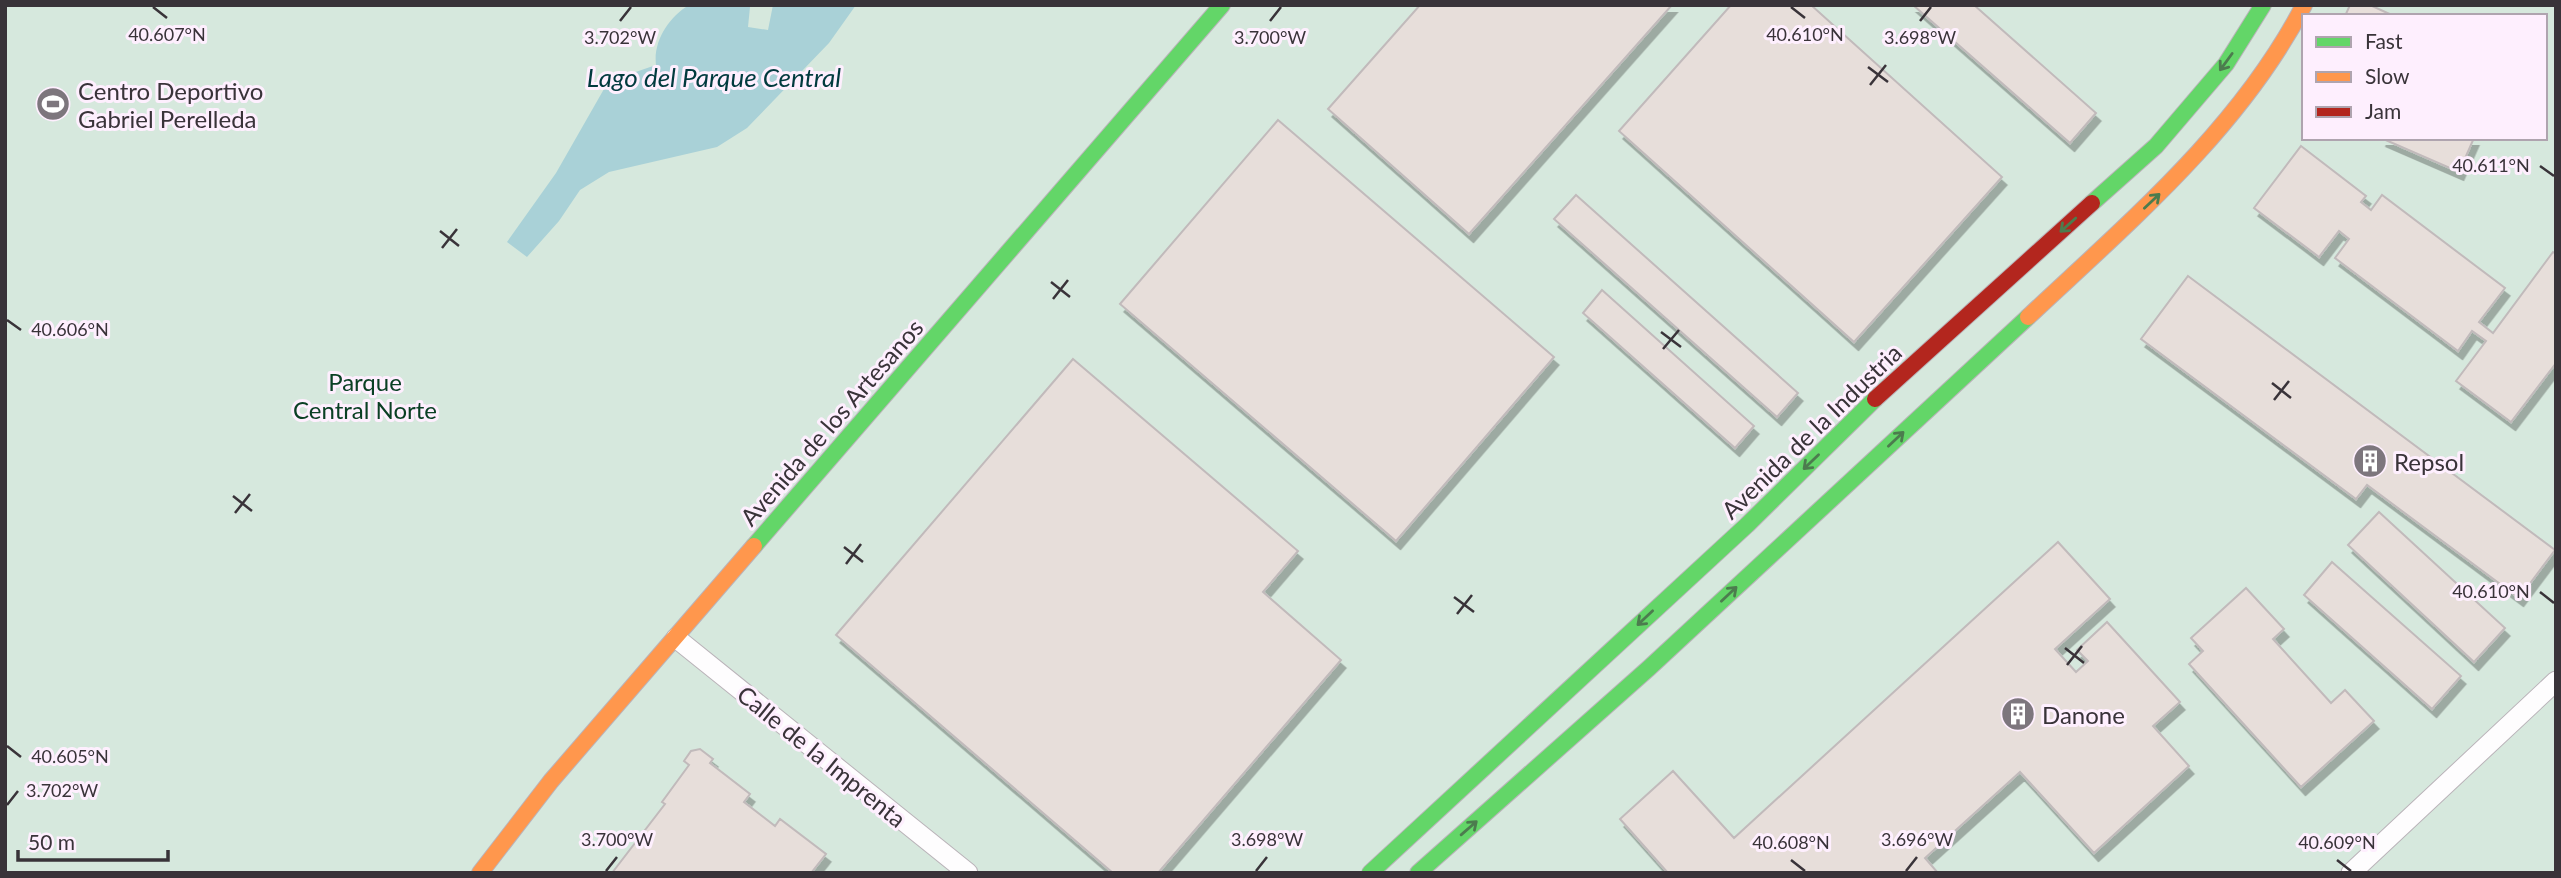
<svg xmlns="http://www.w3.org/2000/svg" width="2561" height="878" font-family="Lato,sans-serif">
	<defs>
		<filter id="shadow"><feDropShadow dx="4.5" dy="8" stdDeviation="0" flood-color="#0004"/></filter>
	</defs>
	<rect width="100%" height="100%" fill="#faf2fa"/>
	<path fill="#d6e8dd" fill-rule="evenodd" d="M5 5H2556V873H5ZM2304 16H2545V138H2304Z"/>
	<path fill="#a9d1d7" d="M689 5H746L750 7 748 27 768 30 773 5H856L829 43 747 128 717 147 609 172 580 190 559 221 527 257 507 242 556 173 604 89 618 78 656 65C653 41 669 17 689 5Z"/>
	<path fill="#e7deda" stroke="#c1babb" stroke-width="2" filter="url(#shadow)" d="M1420 5H1672L1469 234 1328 109Z
		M1731 5H1811L2002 177 1854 342 1619 131Z
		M1913 5H1974L2096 113 2070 143Z
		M2350 5H2370L2394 16H2345Z
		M1278 120 1554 357 1396 541 1120 304Z
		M2381 138H2474L2459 172Z
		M2301 146 2366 196 2361 202 2371 210 2382 195 2505 288 2479 322 2493 333 2553 252 2556 254V363L2511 422 2456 381 2486 341 2472 331 2458 351 2335 258 2349 239 2339 231 2319 257 2254 208Z
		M1576 195 1798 393 1777 417 1554 219Z
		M2188 276 2555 550 2519 598 2367 485 2356 499 2141 339Z
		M1602 290 1754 426 1735 448 1583 313Z
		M1073 359 1298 551 1263 592 1341 660 1158 873H1113L836 635Z
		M2379 512 2505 628 2474 662 2348 545Z
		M2058 542 2110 599 2055 649 2076 672 2088 661 2077 650 2107 622 2180 702 2153 726 2189 766 2094 853 2020 772 1925 858 1938 873H1668L1620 819 1673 771 1734 838Z
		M2332 562 2461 676 2432 709 2304 595Z
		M2246 588 2284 629 2273 639 2331 703 2345 690 2374 721 2301 787 2189 664 2203 651 2191 638Z
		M700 749 713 759 710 763 750 794 744 802 775 826 780 819 826 854 811 873H612L665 804 662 802 689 765 684 761 691 751Z"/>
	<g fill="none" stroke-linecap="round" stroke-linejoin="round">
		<g stroke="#bab3b9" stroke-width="21">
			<path id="street" d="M676 638 968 873
				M2351 873 2556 681"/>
		</g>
		<g stroke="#bab3b9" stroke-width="18">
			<path id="fast" d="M2092 203 2156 146 2226 64 2263 5
				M754 546 1222 5
				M1370 873 1747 525 1875 399
				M1418 873 1649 668 2028 317"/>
		</g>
		<g stroke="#bab3b9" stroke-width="18">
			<path id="slow" d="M2028 317C2128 223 2240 129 2304 5
				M480 873 551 781 754 546"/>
		</g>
		<g stroke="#bab3b9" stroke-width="18">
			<path id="jam" d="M1875 399 2092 203"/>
		</g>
		<use href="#street" stroke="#fefdfe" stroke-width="19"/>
		<use href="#fast" stroke="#63d668" stroke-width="16"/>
		<use href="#slow" stroke="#ff974d" stroke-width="16"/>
		<use href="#jam" stroke="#b3261e" stroke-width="16"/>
	</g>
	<defs><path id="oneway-shaft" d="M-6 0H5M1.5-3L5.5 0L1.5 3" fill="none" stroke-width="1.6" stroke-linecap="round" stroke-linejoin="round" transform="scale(1.75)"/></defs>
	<g stroke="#4c7c4e">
		<use href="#oneway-shaft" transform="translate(2226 62) rotate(126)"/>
		<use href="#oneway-shaft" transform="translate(2152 201) rotate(-43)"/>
		<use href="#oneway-shaft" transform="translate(2068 225) rotate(138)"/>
		<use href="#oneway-shaft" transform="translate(1896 439) rotate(-43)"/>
		<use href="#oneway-shaft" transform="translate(1811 462) rotate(136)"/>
		<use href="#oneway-shaft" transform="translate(1729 594) rotate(-43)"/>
		<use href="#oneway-shaft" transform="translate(1645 618) rotate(137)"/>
		<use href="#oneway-shaft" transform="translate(1469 828) rotate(-41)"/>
	</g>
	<path fill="none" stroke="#393339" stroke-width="2.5" d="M153 7 167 18M1791 7 1805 18M620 21 631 7M1270 21 1281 7M1920 21 1931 7M1868 67 1888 82M1870 85 1886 65M2540 166 2554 176M440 231 459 246M442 248 457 229M1051 282 1070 297M1053 299 1068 280M7 320 21 330M1661 332 1681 347M1663 349 1679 330M2272 383 2291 398M2274 400 2289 381M233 496 252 511M235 513 250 494M844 547 863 562M846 564 861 544M2540 592 2554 603M1454 597 1474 612M1457 614 1472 595M2065 648 2084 663M2067 665 2082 646M7 746 21 757M7 805 18 791M1791 860 1805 871M2337 860 2351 871M606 871 617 857M1256 871 1267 857M1906 871 1917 857"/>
	<defs>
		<g id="stadium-disc" transform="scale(1.75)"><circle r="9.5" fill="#7d767d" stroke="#feeffe"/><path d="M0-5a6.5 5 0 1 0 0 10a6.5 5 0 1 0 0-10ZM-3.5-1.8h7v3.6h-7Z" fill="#fff"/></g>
		<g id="building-disc" transform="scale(1.75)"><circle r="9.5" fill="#7d767d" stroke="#feeffe"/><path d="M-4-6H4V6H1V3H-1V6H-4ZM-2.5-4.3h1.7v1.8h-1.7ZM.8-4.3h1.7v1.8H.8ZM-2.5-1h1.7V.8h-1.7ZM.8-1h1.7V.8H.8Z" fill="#fff"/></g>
	</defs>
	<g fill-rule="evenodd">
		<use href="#stadium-disc" x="53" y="104"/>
		<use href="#building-disc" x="2370" y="461"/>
		<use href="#building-disc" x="2018" y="714"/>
	</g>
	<g text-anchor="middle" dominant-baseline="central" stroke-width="6" stroke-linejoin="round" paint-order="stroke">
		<g font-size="24" fill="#393339" stroke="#feeffe" text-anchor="start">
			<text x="78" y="90">Centro Deportivo<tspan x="78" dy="28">Gabriel Perelleda</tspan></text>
			<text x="2394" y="461">Repsol</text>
			<text x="2042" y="714">Danone</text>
		</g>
		<g font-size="24" fill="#0a4024" stroke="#feeffe">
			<text x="365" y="381">Parque<tspan x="365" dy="28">Central Norte</tspan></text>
		</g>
		<g font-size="24" fill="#393339" stroke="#feeffe">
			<text transform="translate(831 422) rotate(-49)">Avenida de los Artesanos</text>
			<text transform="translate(1811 431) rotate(-44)">Avenida de la Industria</text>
			<text transform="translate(822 756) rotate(39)">Calle de la Imprenta</text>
		</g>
		<g font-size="26" font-style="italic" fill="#003a3e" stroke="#feeffe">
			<text x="714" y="77">Lago del Parque Central</text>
		</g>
	</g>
	<g font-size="18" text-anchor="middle" fill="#393339" stroke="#feeffe" stroke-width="6" stroke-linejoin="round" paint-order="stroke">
		<text x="167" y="41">40.607°N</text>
		<text x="1805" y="41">40.610°N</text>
		<text x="1270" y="44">3.700°W</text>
		<text x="620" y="44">3.702°W</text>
		<text x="1920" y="44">3.698°W</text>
		<text x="2491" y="172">40.611°N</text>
		<text x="70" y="336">40.606°N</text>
		<text x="2491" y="598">40.610°N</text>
		<text x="70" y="763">40.605°N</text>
		<text x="62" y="797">3.702°W</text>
		<text x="617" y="846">3.700°W</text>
		<text x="1267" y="846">3.698°W</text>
		<text x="1917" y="846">3.696°W</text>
		<text x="1791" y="849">40.608°N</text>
		<text x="2337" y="849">40.609°N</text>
	</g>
	<rect width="2561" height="878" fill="none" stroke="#393339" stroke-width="14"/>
	<rect x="2302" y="14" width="245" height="126" fill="#feeffe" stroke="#afa4af" stroke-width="2"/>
	<rect x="2316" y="37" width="35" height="10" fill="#63d668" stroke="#afa4af" stroke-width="2"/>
	<text x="2365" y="49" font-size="21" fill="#393339">Fast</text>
	<rect x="2316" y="72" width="35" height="10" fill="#ff974d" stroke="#afa4af" stroke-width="2"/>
	<text x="2365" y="84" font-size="21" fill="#393339">Slow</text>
	<rect x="2316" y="107" width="35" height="10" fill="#b3261e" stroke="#afa4af" stroke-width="2"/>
	<text x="2365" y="119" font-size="21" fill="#393339">Jam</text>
	<path d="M18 850v10h150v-10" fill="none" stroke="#393339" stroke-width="3.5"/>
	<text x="28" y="850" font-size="21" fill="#393339" stroke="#feeffe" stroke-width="5" paint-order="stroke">50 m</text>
</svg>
